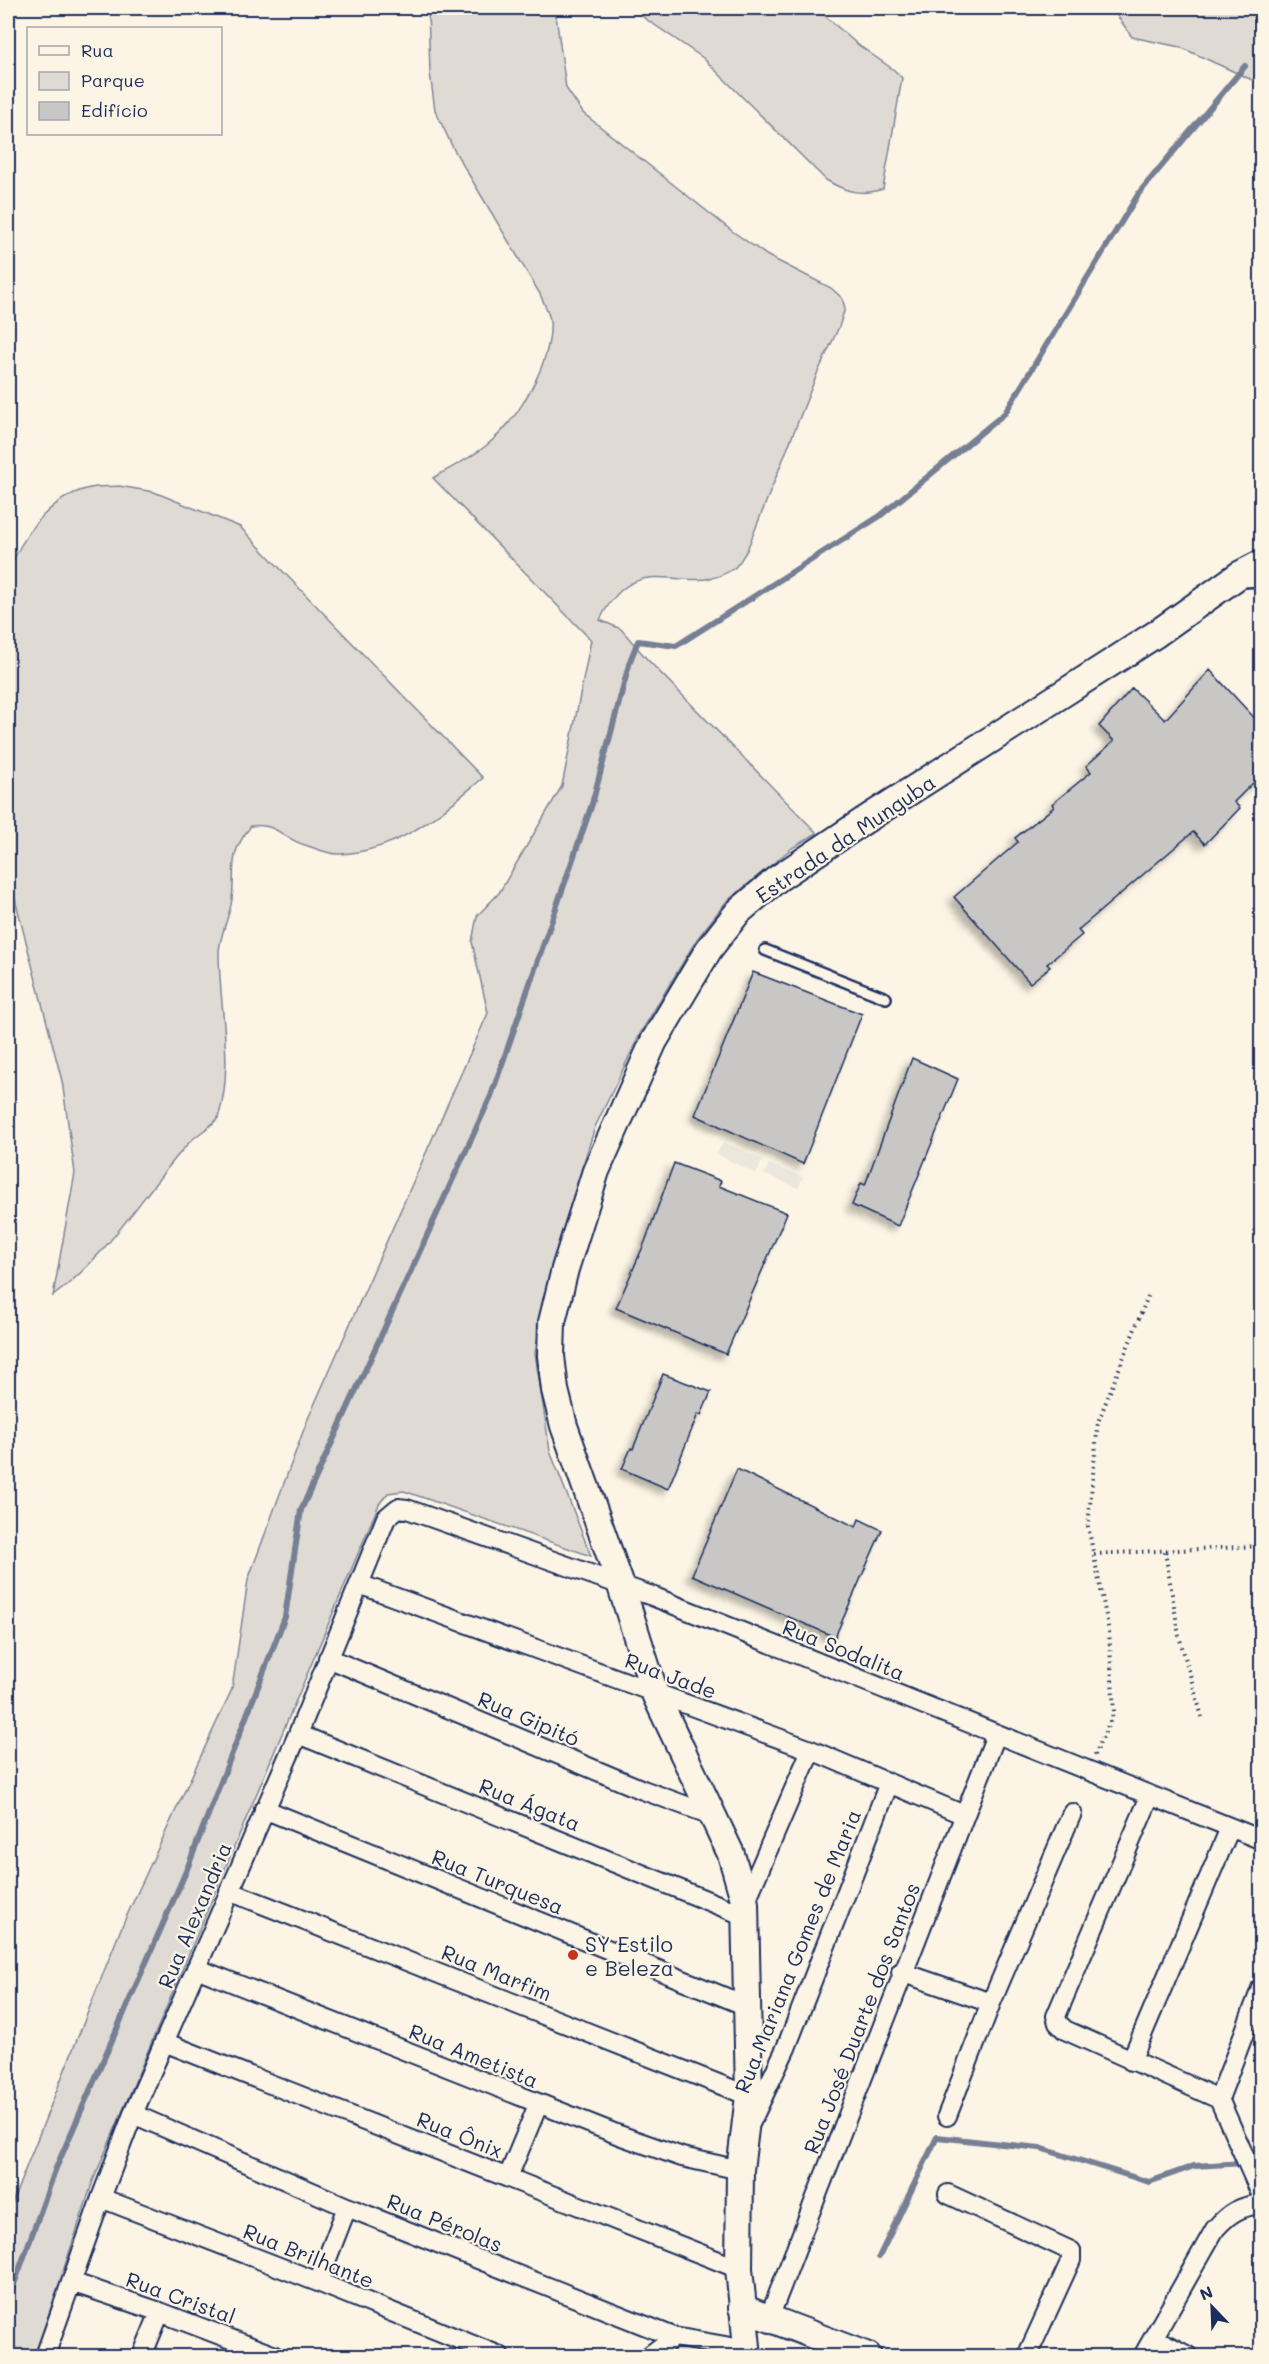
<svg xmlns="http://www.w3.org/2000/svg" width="1269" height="2364" font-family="Mali,sans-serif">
	<defs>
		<filter id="shadow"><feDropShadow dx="-5.5" dy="5.5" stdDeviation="3" flood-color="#0004"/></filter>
	</defs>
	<rect width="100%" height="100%" fill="#fcf5e5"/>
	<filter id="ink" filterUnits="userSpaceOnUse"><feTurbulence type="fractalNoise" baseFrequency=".0167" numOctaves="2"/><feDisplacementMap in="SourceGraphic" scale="12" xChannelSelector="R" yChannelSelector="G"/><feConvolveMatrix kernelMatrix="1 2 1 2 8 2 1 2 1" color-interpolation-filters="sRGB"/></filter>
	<g filter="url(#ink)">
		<path fill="#ece7dc" d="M724 1142 763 1160 756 1174 716 1154Z
			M769 1164 803 1177 798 1188 764 1174Z"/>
		<path fill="#dfdbd4" stroke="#7d8599" stroke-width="1.5" d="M428 8H555L566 88 583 113 732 231 768 256 831 288 842 298 845 308 839 327 817 374 747 550C743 556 739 565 733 569 686 601 637 543 600 620L621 629 646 658 817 833 792 848 726 902 697 939 641 1032 595 1127 552 1263 535 1353 550 1451 591 1556 404 1491 388 1493 379 1504 93 2181 35 2356H8V2213L122 1926 232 1689 248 1580 307 1421 488 1013 472 942 477 916 499 893 562 786 591 640 433 478C451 467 472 458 488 444 519 419 553 361 550 320 549 312 543 302 540 294L454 150 435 110 430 73Z
			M630 8H816L857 44 894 70 902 78 883 189C861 196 846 192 826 180L703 58Z
			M1096 8H1261V84L1180 47 1132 37 1114 11Z
			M119 486 154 492 240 527 483 778C439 814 400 851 340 854 329 855 315 848 305 845 283 839 276 822 251 826 227 856 236 865 232 899 230 917 219 936 219 953 219 1007 235 1066 218 1118 209 1129 196 1134 187 1145 142 1195 108 1256 53 1296L75 1173 62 1081 8 872V573C21 538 48 499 86 489 96 486 109 487 119 486Z
			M674 2337 748 2356H649Z"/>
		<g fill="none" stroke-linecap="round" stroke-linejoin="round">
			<path stroke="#767f94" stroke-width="6" d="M879 2257 937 2137 1040 2148 1149 2182 1194 2166 1262 2162
				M8 2301 56 2168 187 1869 285 1617 301 1510 491 1096 592 804 630 661 638 641 676 646 880 516 1005 413 1139 193 1245 66"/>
		</g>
		<path fill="#c8c7c6" stroke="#1b2f5e" stroke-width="1.5" filter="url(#shadow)" d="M1210 670 1262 726V774L1234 802 1240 808 1205 844 1193 832 1078 930 1082 935 1047 964 1050 967 1030 983 954 897 1018 842 1015 838 1054 807 1052 804 1091 772 1086 766 1114 741 1099 726 1132 688 1165 720Z
			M753 972 862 1014 803 1164 695 1115Z
			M912 1058 958 1079 898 1226 852 1205 861 1183 865 1185Z
			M674 1163 721 1181 719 1186 787 1213 726 1354 616 1308 645 1242Z
			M663 1374 711 1392 701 1415 698 1414 668 1489 622 1469 631 1448 633 1449Z
			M737 1469 856 1527 859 1519 882 1530 835 1637 692 1575Z"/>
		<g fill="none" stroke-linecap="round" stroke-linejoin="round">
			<g stroke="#1b2f5e" stroke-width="14">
				<path id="service" d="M1243 582 1262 581
					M765 950 886 998"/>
			</g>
			<g stroke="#1b2f5e" stroke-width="22">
				<path id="minor" d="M359 1584 811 1750 964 1815
					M328 1658 643 1790 714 1816
					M298 1734 745 1916
					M1150 1796 1056 2016 1058 2023 1065 2030 1219 2099
					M264 1809 749 2007
					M229 1891 749 2096
					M745 1903 811 1750
					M196 1968 619 2135 682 2157 740 2170
					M901 1972 991 2003
					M164 2042 739 2269
					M1131 2061 1230 1828
					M1219 2099 1262 1986
					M1219 2099 1262 2196
					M133 2114 347 2207 674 2337 748 2350
					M947 2116 991 2003 1072 1813
					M751 2122 786 2048 889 1783
					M508 2177 538 2105
					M948 2194 1071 2251V2260L1027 2356
					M101 2198 318 2282 500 2356
					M71 2282 160 2312 275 2356
					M318 2282 347 2207
					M769 2318 996 1735
					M1154 2338 1188 2356
					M45 2356 101 2198 133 2114 298 1734 386 1518 398 1508 407 1509 652 1596 1262 1840
					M142 2356 160 2312
					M649 2356 674 2337
					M1143 2356 1215 2229C1229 2213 1240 2206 1262 2204"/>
			</g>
			<g stroke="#1b2f5e" stroke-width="30">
				<path id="secondary" d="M742 2308 868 2356
					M748 2356 739 2269 740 2170 749 2096 745 1903 731 1854 655 1694 621 1586 564 1426 555 1390 551 1356 552 1322 565 1269 596 1171 654 1041 709 949 738 912 777 879 865 820 1156 634 1239 575 1262 563"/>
			</g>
			<path stroke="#1b2f5e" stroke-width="4" stroke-dasharray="1.5 4.5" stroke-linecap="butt" d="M1165 1552 1179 1636 1202 1717
				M1094 1554 1262 1546
				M1095 1755 1114 1712 1109 1631 1088 1526 1098 1422 1148 1296"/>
			<use href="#service" stroke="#fcf5e5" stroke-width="9"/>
			<use href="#minor" stroke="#fcf5e5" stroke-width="18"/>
			<use href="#secondary" stroke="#fcf5e5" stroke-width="26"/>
		</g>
	</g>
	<circle fill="#c8321e" stroke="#fcf5e5" stroke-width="2" cx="573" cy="1955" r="6"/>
	<g text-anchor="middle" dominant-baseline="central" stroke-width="4.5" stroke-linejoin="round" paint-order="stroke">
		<g font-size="21" fill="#1b2f5e" stroke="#fcf5e5">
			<text transform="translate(845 838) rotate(-34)">Estrada da Munguba</text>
			<text transform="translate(844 1649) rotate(22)">Rua Sodalita</text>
			<text transform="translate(671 1675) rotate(20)">Rua Jade</text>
			<text transform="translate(529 1718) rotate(23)">Rua Gipitó</text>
			<text transform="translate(530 1804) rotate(22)">Rua Ágata</text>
			<text transform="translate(498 1881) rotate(22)">Rua Turquesa</text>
			<text transform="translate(194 1915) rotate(-67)">Rua Alexandria</text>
			<text transform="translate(797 1951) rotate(-68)">Rua Mariana Gomes de Maria</text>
			<text transform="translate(497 1972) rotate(22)">Rua Marfim</text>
			<text transform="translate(861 2018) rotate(-69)">Rua José Duarte dos Santos</text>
			<text transform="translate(474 2055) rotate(22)">Rua Ametista</text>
			<text transform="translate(460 2134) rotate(22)">Rua Ônix</text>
			<text transform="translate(445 2222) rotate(22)">Rua Pérolas</text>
			<text transform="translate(309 2255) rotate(22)">Rua Brilhante</text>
			<text transform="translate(181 2297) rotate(20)">Rua Cristal</text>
		</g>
		<g font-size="21" fill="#1b2f5e" stroke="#fcf5e5" text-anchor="start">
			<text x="585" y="1943">SY Estilo<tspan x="585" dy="24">e Beleza</tspan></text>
		</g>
	</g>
	<rect width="1269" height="2364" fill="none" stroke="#fcf5e5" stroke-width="30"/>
	<rect x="15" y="15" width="1239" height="2334" fill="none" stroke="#1b2f5e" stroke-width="2" filter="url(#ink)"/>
	<rect x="27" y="27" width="195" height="108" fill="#fcf5e5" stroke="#a2a6af" stroke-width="1.5"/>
	<rect x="39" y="46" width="30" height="9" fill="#fcf5e5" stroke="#a2a6af" stroke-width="1.5"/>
	<text x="81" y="57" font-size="18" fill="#1b2f5e">Rua</text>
	<rect x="39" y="72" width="30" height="18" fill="#dfdbd4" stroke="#a2a6af" stroke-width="1.5"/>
	<text x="81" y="87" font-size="18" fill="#1b2f5e">Parque</text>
	<rect x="39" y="102" width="30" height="18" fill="#c8c7c6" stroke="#a2a6af" stroke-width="1.5"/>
	<text x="81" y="117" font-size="18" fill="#1b2f5e">Edifício</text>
	<g transform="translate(1212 2307) rotate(337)" stroke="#fcf5e5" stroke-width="4.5" paint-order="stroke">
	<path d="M0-4.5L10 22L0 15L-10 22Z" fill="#1b2f5e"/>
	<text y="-9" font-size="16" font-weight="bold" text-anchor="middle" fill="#1b2f5e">N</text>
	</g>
</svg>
